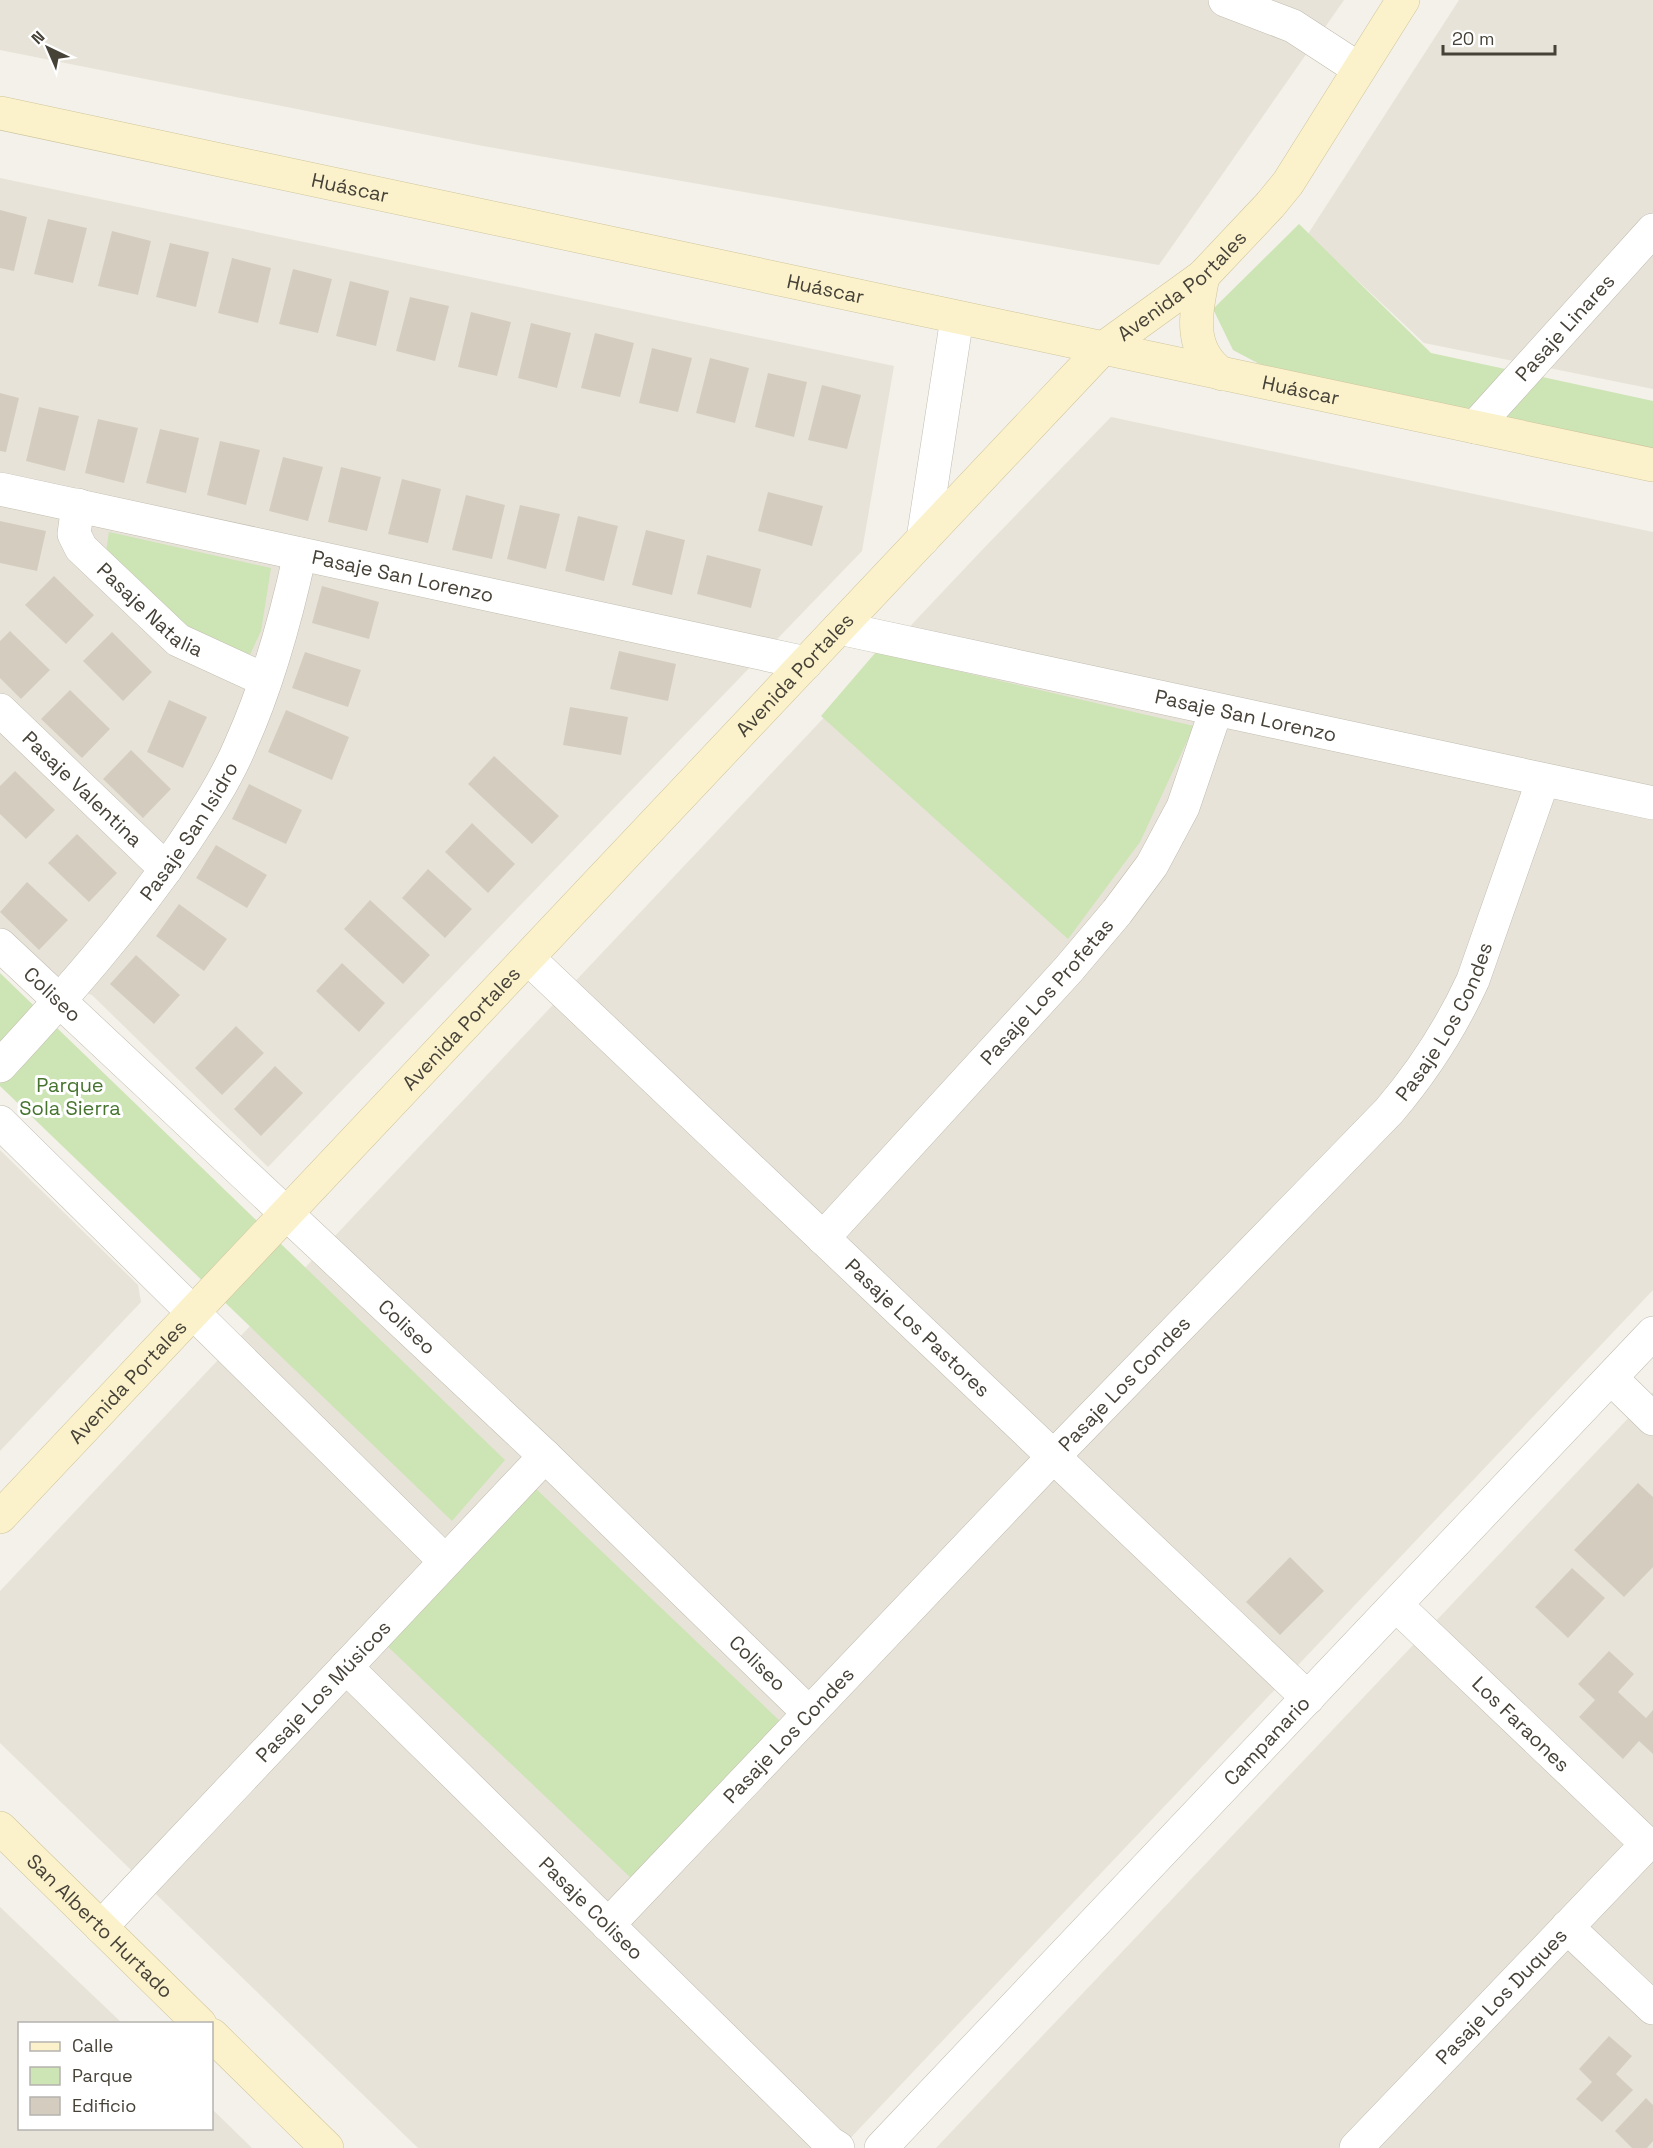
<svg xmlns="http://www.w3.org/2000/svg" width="1653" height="2148" font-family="'Space Grotesk',sans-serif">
	<rect width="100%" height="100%" fill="#f3f1e9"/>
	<path fill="#e7e3d8" d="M0 0H1344L1159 265 483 146 0 50Z
		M1459 0H1653V389L1424 343 1308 234Z
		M0 178 894 366 862 551 268 1167 92 995 31 977 0 948Z
		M1111 417 1653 532V1290L841 2148H418L0 1743V1591L983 549Z
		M0 1150 138 1285 141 1302 0 1451Z
		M1653 1392V2148H936Z
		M0 1907 122 2023 20 2024V2128H212V2109L252 2148H0Z"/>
	<path fill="#cde4b5" d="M1299 224 1431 353 1653 401V451L1280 375 1233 350 1213 309Z
		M109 532 271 568 261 631 246 663 103 572Z
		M876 652 1194 726 1140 842 1068 939 821 716Z
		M0 973 505 1460 452 1521 0 1086Z
		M533 1486 781 1722 632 1879 384 1643Z"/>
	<path fill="#d4cdbf" d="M0 210 27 217 14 271 0 268Z
		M48 219 87 228 73 283 34 274Z
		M112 231 151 241 138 295 98 286Z
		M170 243 209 252 196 307 156 297Z
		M232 258 271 268 258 323 218 313Z
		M293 269 332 279 318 333 279 324Z
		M350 281 389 291 376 346 336 336Z
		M410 297 449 306 435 361 396 351Z
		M471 312 511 322 497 376 458 367Z
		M531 323 571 333 557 388 518 378Z
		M595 333 634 343 620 397 581 388Z
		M652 348 692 358 678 412 639 403Z
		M710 358 749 368 735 423 696 413Z
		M768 373 807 382 794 437 755 427Z
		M822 385 861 395 847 449 808 440Z
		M0 393 19 398 6 452 0 451Z
		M39 407 79 416 65 471 26 461Z
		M98 419 138 428 124 483 85 473Z
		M160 429 199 438 186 493 146 483Z
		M220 441 260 450 246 505 207 495Z
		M283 457 323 467 308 521 269 511Z
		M341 467 381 477 367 531 328 522Z
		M402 479 441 489 428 543 388 534Z
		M768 492 823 506 812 546 758 531Z
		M466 495 505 505 492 559 452 550Z
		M520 505 560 514 546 569 507 559Z
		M578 516 618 526 604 581 565 571Z
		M0 521 46 531 37 571 0 563Z
		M646 530 685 540 672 595 632 585Z
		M707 555 761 569 751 608 697 594Z
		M54 576 94 615 66 644 25 605Z
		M322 586 379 602 369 639 312 623Z
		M10 631 50 670 21 699 0 678V641Z
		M112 632 152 672 123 701 83 661Z
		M619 651 676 664 668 701 610 689Z
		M305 652 361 670 348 707 292 688Z
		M70 690 110 729 82 758 41 719Z
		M169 700 207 717 183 768 147 752Z
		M570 707 628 717 621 755 563 745Z
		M286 710 349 737 332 780 268 752Z
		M131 750 171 789 143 818 103 779Z
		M494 756 559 816 532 844 468 784Z
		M15 771 55 810 26 839 0 814V786Z
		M249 784 302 810 286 844 232 819Z
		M472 823 515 864 488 893 445 852Z
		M77 834 117 873 89 902 48 863Z
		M216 845 267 875 247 908 196 878Z
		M428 869 472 909 445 938 402 898Z
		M27 882 68 920 39 950 0 912Z
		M370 900 430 955 403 984 344 929Z
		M179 904 227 939 204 971 156 936Z
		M136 955 180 995 154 1024 110 984Z
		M342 963 385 1003 359 1032 316 991Z
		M236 1026 264 1053 222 1095 195 1068Z
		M275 1066 303 1093 261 1136 234 1109Z
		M1638 1483 1653 1497V1567L1624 1597 1574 1550Z
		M1290 1557 1324 1591 1280 1635 1246 1602Z
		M1572 1568 1605 1598 1568 1638 1535 1607Z
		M1609 1651 1634 1674 1618 1692 1646 1718 1653 1710V1754L1639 1741 1623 1759 1579 1717 1595 1700 1578 1684Z
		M1609 2036 1632 2056 1616 2074 1633 2090 1602 2122 1576 2099 1592 2082 1579 2069Z
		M1646 2098 1653 2105V2141L1647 2148H1632L1615 2131Z"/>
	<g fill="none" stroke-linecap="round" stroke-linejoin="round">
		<g stroke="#c1bcaf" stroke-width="34">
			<g id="street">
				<path d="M1225 0 1293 26 1359 69"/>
				<path id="s1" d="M1475 427 1653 230"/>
				<path id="s2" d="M0 489 806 663"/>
				<path id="s3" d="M78 505 74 534 81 548 178 640 265 680"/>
				<path d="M923 539 957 318"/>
				<path id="s4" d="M839 628 1653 803"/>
				<path id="s5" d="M0 710 166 869"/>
				<path id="s6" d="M0 945 545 1456 809 1713"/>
				<path id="s7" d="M528 958 1308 1698"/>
				<path id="s8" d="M0 1066C65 996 128 925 182 846 204 813 226 780 241 744 268 684 286 618 300 554"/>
				<path d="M0 1122 445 1561"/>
				<path id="s9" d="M823 1238 1068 970 1117 912 1152 865 1183 807 1216 710"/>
				<path d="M1611 1378 1653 1419"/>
				<path id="s10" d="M346 1667 830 2143 838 2148"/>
				<path id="s11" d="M608 1925 1053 1457 1389 1111C1424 1070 1451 1028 1473 980L1543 780"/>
				<path id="s12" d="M101 1927 545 1456"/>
				<path d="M1567 1927 1653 2008"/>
				<path id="s13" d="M881 2148 1653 1333"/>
				<path id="s14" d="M1356 2148 1647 1844 1396 1605"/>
			</g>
		</g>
		<g stroke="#d0c59c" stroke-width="34">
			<g id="secondary">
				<path id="s15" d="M0 113 1653 465"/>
				<path d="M1203 276C1196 313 1187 349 1222 374"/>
				<path id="s16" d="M0 1517 1102 349 1203 276 1270 205 1288 183 1403 0"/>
				<path id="s17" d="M0 1828 200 2024"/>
				<path d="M212 2035 327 2148"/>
			</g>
		</g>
		<use href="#street" stroke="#fff" stroke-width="33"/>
		<use href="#secondary" stroke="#fbf2cc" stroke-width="33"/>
	</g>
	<g text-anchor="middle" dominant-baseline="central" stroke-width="6" stroke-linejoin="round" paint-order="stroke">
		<g font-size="20" fill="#474238" stroke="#fff">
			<text stroke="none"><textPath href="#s15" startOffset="358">Huáscar</textPath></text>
			<text stroke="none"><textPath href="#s16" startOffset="1708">Avenida Portales</textPath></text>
			<text stroke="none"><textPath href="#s15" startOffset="844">Huáscar</textPath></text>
			<text stroke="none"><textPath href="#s1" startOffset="134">Pasaje Linares</textPath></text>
			<text stroke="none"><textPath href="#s15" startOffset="1330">Huáscar</textPath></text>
			<text stroke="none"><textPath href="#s2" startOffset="412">Pasaje San Lorenzo</textPath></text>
			<text stroke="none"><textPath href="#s3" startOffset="138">Pasaje Natalia</textPath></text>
			<text stroke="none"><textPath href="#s16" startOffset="1158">Avenida Portales</textPath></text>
			<text stroke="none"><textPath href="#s4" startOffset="416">Pasaje San Lorenzo</textPath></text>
			<text stroke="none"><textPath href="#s5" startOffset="114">Pasaje Valentina</textPath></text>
			<text stroke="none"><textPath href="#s8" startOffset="302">Pasaje San Isidro</textPath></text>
			<text stroke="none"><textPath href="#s9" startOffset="333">Pasaje Los Profetas</textPath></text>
			<text stroke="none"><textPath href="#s6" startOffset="72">Coliseo</textPath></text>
			<text stroke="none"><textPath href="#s11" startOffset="1234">Pasaje Los Condes</textPath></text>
			<text stroke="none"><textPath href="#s16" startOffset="672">Avenida Portales</textPath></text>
			<text stroke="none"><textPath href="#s6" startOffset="558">Coliseo</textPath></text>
			<text stroke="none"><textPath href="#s7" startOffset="537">Pasaje Los Pastores</textPath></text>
			<text stroke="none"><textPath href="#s16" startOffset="186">Avenida Portales</textPath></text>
			<text stroke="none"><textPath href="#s11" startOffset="748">Pasaje Los Condes</textPath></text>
			<text stroke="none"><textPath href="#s6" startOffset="1044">Coliseo</textPath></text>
			<text stroke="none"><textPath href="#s12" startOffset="324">Pasaje Los Músicos</textPath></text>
			<text transform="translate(1521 1724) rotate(44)">Los Faraones</text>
			<text stroke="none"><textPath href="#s11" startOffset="262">Pasaje Los Condes</textPath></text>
			<text stroke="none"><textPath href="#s13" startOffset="561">Campanario</textPath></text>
			<text stroke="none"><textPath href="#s10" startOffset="344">Pasaje Coliseo</textPath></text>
			<text stroke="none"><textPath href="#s17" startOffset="140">San Alberto Hurtado</textPath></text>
			<text stroke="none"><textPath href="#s14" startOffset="210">Pasaje Los Duques</textPath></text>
		</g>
		<g font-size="20" fill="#46742f" stroke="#fff">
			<text x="70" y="1085">Parque<tspan x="70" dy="23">Sola Sierra</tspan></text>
		</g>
	</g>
	<rect x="18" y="2022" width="195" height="108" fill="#ffffff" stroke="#b5b3af" stroke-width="1.5"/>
	<rect x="30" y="2042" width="30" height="9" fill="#fbf2cc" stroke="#b5b3af" stroke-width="1.5"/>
	<text x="72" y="2052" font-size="18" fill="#474238">Calle</text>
	<rect x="30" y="2067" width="30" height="18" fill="#cde4b5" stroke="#b5b3af" stroke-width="1.5"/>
	<text x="72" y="2082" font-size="18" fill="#474238">Parque</text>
	<rect x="30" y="2097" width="30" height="18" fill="#d4cdbf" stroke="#b5b3af" stroke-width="1.5"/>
	<text x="72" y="2112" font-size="18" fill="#474238">Edificio</text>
	<g transform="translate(48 48) rotate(316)" stroke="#ffffff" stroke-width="4.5" paint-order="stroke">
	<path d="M0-4.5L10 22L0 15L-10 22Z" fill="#474238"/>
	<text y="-9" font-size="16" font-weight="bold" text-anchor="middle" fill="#474238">N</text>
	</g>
	<path d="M1443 45v9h112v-9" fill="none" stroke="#474238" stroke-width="3"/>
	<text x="1452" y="45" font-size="18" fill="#474238" stroke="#ffffff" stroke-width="4.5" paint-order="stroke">20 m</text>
</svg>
